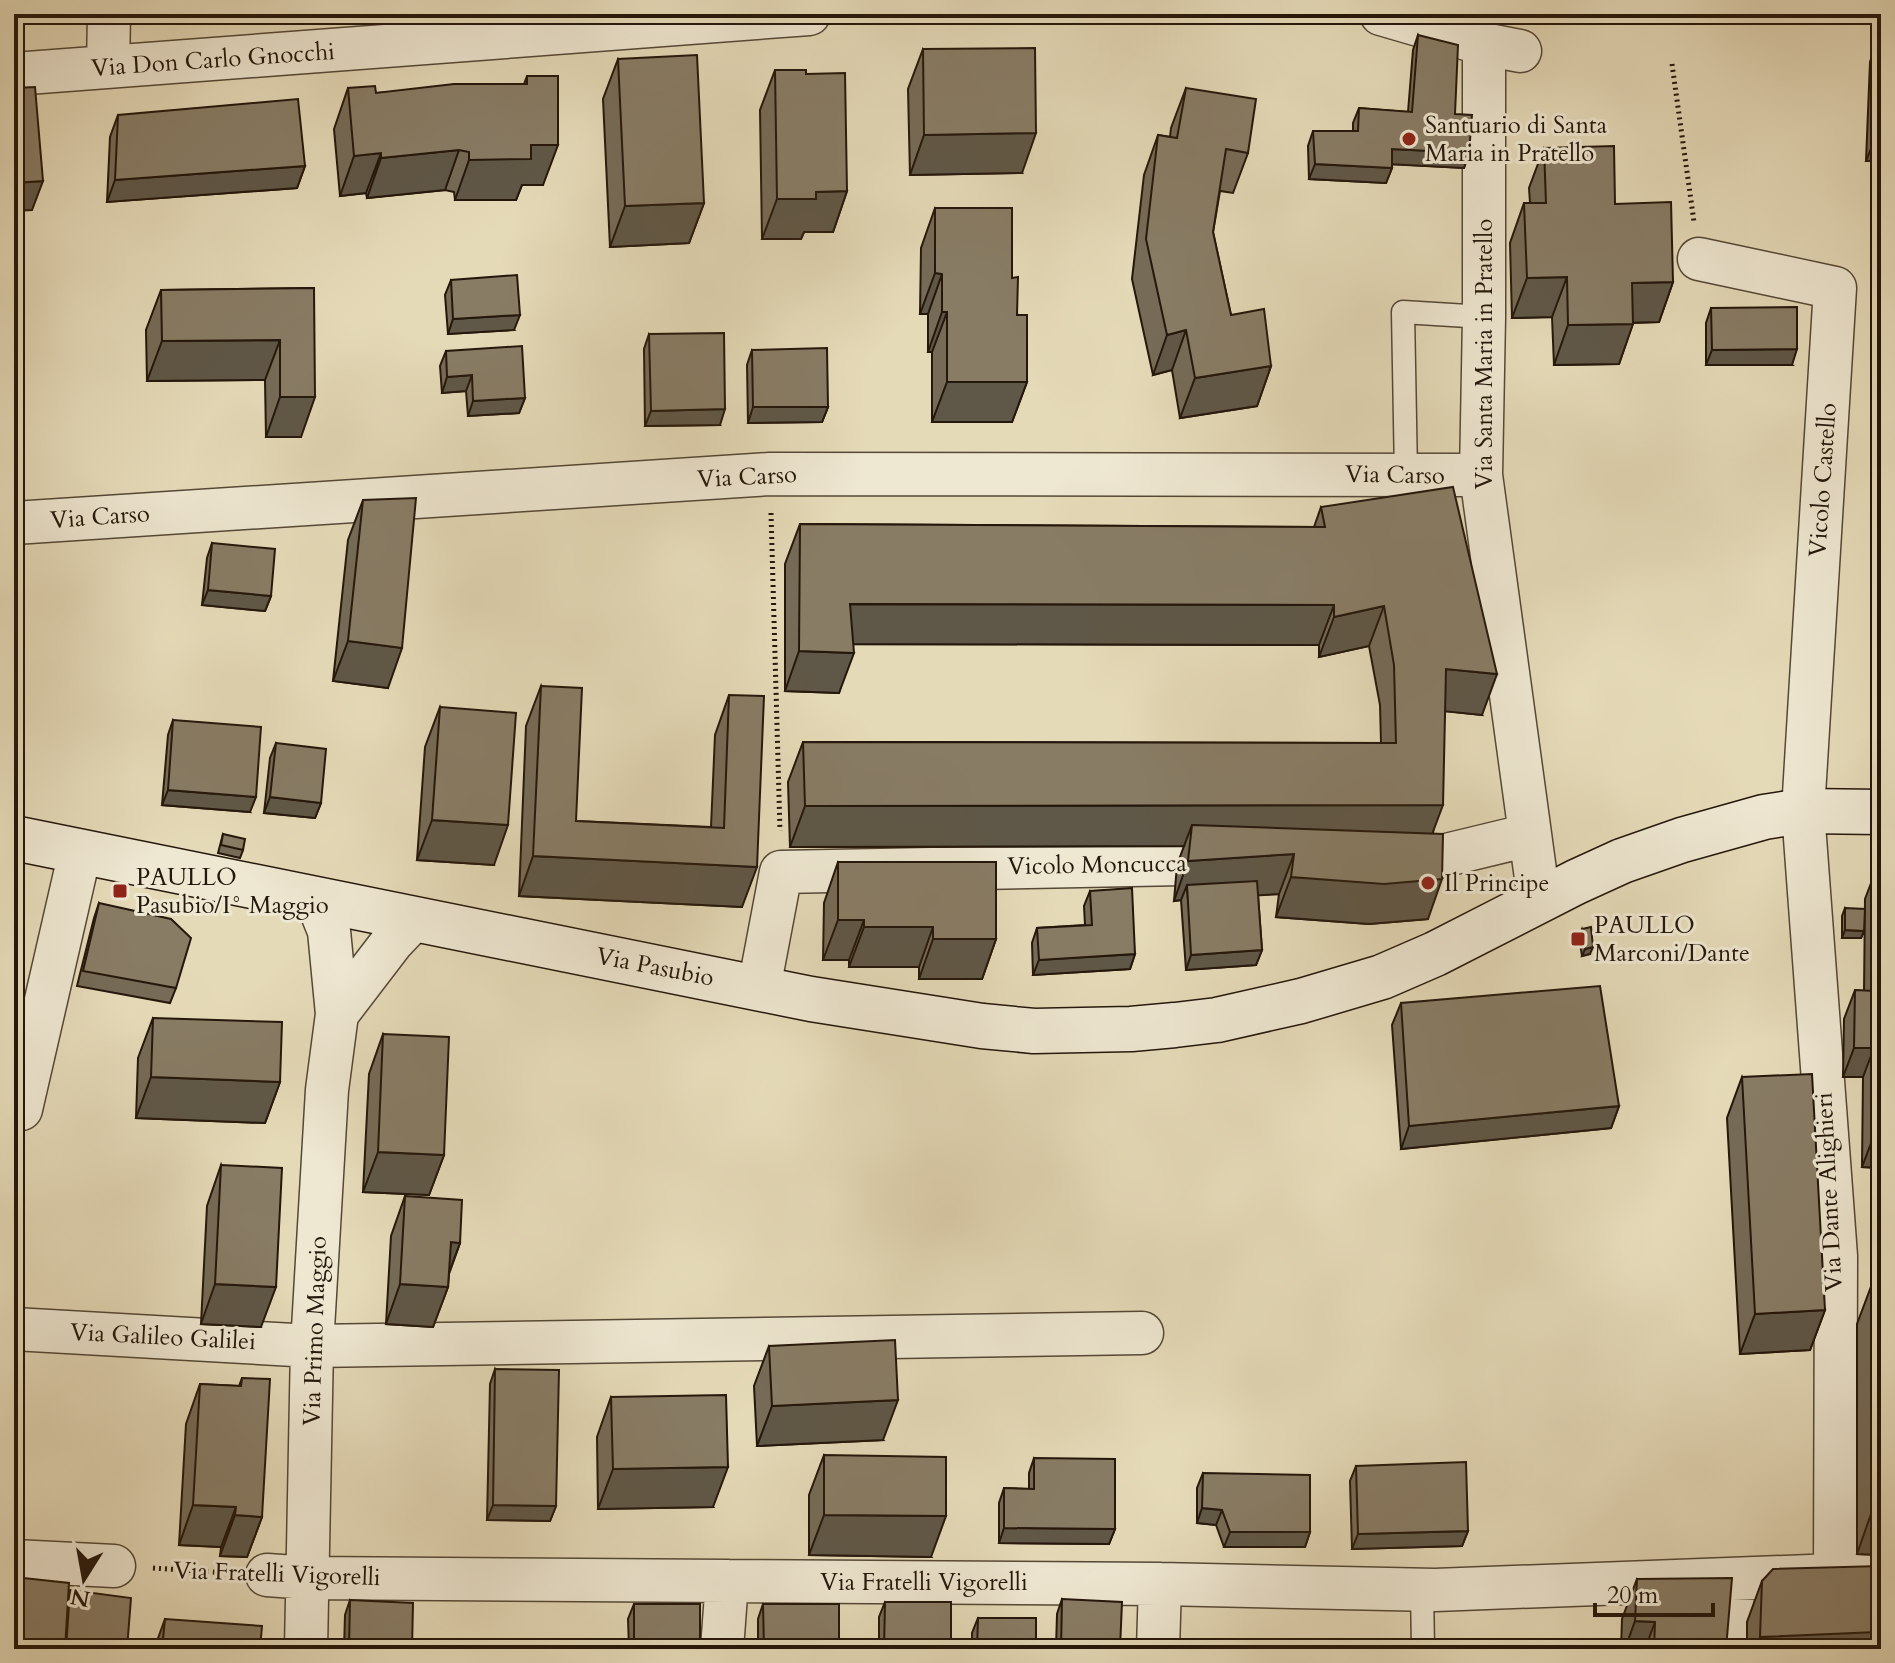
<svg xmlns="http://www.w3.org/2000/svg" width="1895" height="1663" font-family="Cardo,serif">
	<rect width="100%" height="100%" fill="#e5dab8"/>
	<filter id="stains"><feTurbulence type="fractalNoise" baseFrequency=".0025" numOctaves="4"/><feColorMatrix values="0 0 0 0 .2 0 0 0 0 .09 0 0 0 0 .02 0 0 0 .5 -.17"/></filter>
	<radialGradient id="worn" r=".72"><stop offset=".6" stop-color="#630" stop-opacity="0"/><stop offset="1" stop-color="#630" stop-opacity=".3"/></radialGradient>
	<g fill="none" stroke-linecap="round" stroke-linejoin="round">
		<g stroke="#544836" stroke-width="25">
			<path id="lane" d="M1406 475 1403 312 1484 317
				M1422 1589 1423 1649"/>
		</g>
		<g stroke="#544836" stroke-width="45">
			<path id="street" d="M1381 14 1484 44 1520 51
				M1484 44V317L1481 475 1539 900
				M108 67 109 14
				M14 74 809 14
				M1699 259 1835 288 1803 811 1836 1256 1835 1573
				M14 523 770 474 1481 475
				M1385 860 1434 858 1529 835
				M759 988 781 872 1235 863
				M337 1014 392 942 413 920
				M14 1110 21 1109 80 852
				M14 1329 312 1346 1142 1333
				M14 1561 114 1566
				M267 1575 309 1578 1160 1584 1435 1590 1810 1576 1835 1573 1881 1574
				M306 1649 312 1346 327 1090 337 1014 329 931 317 901
				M722 1649 727 1581
				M1158 1649 1160 1584
				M1729 1649 1734 1579"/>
		</g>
		<g stroke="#24170b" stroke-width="47">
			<path id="secondary" d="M14 838 811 999 982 1026 1034 1031 1131 1029 1175 1025 1217 1020 1301 1001 1382 977 1435 954 1576 882 1622 861 1682 840 1764 817 1803 811 1881 812"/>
		</g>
		<path stroke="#24170b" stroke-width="5" stroke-dasharray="2 4" stroke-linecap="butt" d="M1672 64 1694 222
			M771 513 780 831
			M153 1568 226 1573"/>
		<use href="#lane" stroke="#eee7d1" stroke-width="22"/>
		<use href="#street" stroke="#eee7d1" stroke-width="42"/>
		<use href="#secondary" stroke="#eee7d1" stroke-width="44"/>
	</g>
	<path fill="#756b57" stroke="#24170b" stroke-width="2" d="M1418 35 1455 114 1469 153 1464 168 1392 164V168L1386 183 1309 179 1308 146 1313 131H1353V123L1359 108 1408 112 1413 50Z
		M1875 47H1881V161H1866L1870 62Z
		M923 49 1022 173 910 175 908 89Z
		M618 59 704 203 689 243 610 247 603 99Z
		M775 70 806 74 847 191 833 232H804L801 239H762L760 110Z
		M527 76 543 185H522L516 200H455L454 192 445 190 367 198 366 193 340 196 334 129 348 88 376 93 524 84Z
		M1186 88 1248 153 1233 193 1220 191 1213 232 1231 315 1271 366 1257 406 1180 418 1172 370 1153 375 1132 279 1144 175 1158 135 1170 137 1171 128Z
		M118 115 305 166 297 188 107 202 110 137Z
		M1544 148 1615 204 1673 282 1659 322 1633 323 1619 364 1554 365 1552 317 1512 318 1510 243 1524 203H1530L1529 188Z
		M935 208 1012 278 1027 382 1012 422H932V352H928V314H920L921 248Z
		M1881 264V310L1873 309 1876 277Z
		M451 280 514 330 448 334 445 295Z
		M314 288 301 437H266L265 380 147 381 146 330 161 290Z
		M1711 308 1792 365H1706V323Z
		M649 334 720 425 645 426 644 349Z
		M752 350 828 407 822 422 748 423 747 365Z
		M446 351 525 398 519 413 468 416 466 391 442 393 440 366Z
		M363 500 388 688 333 681 348 540Z
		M1321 507 1482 715 1445 711 1433 834 1428 919 1369 924 1276 917 1279 894 1258 895 1262 950 1256 965 1186 970 1181 900 1174 901 1177 865 1184 846 790 847 788 782 803 742 1381 743 1380 705 1369 646 1319 657V645L853 644 839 693 785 691V564L800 524 1314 527Z
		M212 543 271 596 265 611 202 605 207 558Z
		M541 686 576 821 711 827 715 735 729 695 742 907 519 896 526 726Z
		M440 707 494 865 417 860 425 747Z
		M173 720 250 812 162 805 168 735Z
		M276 743 321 803 315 818 264 813 270 758Z
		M223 834 243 850 240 858 218 853Z
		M838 862 996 939 982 979H919V967H849V960H823L824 903Z
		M1876 870 1881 1168 1862 1167 1863 1077H1843L1844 1019 1855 990 1864 991 1865 899Z
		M1090 891 1135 954 1130 969 1033 975 1032 943 1037 928 1085 925 1084 906Z
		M99 903 176 988 170 1003 77 986 94 918Z
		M1845 908 1864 931 1861 938H1842V916Z
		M1582 929 1590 954 1582 956 1579 937Z
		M1401 1003 1619 1106 1611 1128 1401 1149 1392 1025Z
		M153 1018 280 1082 265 1123 136 1118 138 1058Z
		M383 1034 444 1155 429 1195 363 1192 369 1074Z
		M1742 1077 1825 1310 1810 1350 1740 1354 1727 1118Z
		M221 1165 261 1327 201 1324 207 1206Z
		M405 1196 460 1243 449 1274 448 1287 433 1327 386 1324 391 1236Z
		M1872 1284H1881V1555L1857 1554V1324Z
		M769 1346 883 1440 757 1446 754 1386Z
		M495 1369 556 1506 550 1521 487 1520 490 1384Z
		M242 1378 262 1517 247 1557 220 1556 221 1547 179 1545 186 1424 200 1384 239 1386Z
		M611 1397 713 1507 598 1509 597 1437Z
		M824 1455 931 1557 809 1555V1495Z
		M1034 1458 1115 1529 1109 1544 999 1543V1503L1004 1488 1029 1489V1473Z
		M1356 1466 1468 1531 1462 1546 1352 1549 1350 1481Z
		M1203 1473 1310 1532 1305 1547H1224L1216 1525 1197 1523V1488Z
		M1637 1579 1726 1649H1621L1622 1619Z
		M1762 1581 1881 1649H1747V1622Z
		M1062 1599 1120 1649H1056L1057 1614Z
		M350 1600 412 1649H344L345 1615Z
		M885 1602 951 1649H879V1617Z
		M634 1604 700 1649H629L628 1619Z
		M763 1604 839 1649H758V1619Z
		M978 1618 1036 1649H972V1633Z
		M165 1619 260 1649H156L157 1641Z"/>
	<path fill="#5f5747" stroke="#24170b" stroke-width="2" d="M1036 133 1022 173 910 175 924 135Z
		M531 145H558L543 185H522L516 200H455L469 160Z
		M1872 146H1881V161H1866Z
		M1392 149 1469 153 1464 168 1387 164Z
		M459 150 445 190 367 198 381 158Z
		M381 153 366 193 340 196 354 156Z
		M1315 164 1392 168 1386 183 1309 179Z
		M305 166 297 188 107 202 115 180Z
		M43 181 32 210 14 211V183Z
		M847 191 833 232H804L801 239H762L777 199 816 192Z
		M704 203 689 243 610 247 625 206Z
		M935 273 942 274 928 314H920Z
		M1567 277 1552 317 1512 318 1527 278Z
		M1673 282 1659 322 1618 323 1632 283Z
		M1879 294H1881V310L1873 309Z
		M942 312H947L932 352H928Z
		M520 315 514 330 448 334 453 319Z
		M1633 324 1619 364 1554 365 1568 325Z
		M1186 330 1172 370 1153 375 1167 335Z
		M280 340 265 380 147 381 162 341Z
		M1797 349 1792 365H1706L1712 350Z
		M1271 366 1257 406 1180 418 1195 378Z
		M472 375 466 391 442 393 447 377Z
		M947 382H1027L1012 422H932Z
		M280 397H315L301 437H266Z
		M525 398 519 413 468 416 473 401Z
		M753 407H828L822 422 748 423Z
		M725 409 720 425 645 426 651 411Z
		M208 590 271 596 265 611 202 605Z
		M850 604 1334 605 1319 645 835 644Z
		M1384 606 1369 646 1319 657 1334 617Z
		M348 641 402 648 388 688 333 681Z
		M799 651 854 653 839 693 785 691Z
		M1446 669 1497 674 1482 715 1432 710Z
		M168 790 256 797 250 812 162 805Z
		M270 797 321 803 315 818 264 813Z
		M1443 805 1428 845 1192 825 1184 846 790 847 805 806Z
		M432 820 508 825 494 865 417 860Z
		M1294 854 1279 894 1188 900 1187 885 1181 900 1174 901 1188 861Z
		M533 856 757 867 742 907 519 896Z
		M1291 877 1442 879 1428 919 1369 924 1276 917Z
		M838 920H864L849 960H823Z
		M864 927H933L919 967H849Z
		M1845 930 1864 931 1861 938H1842Z
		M933 939H996L982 979H919Z
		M1593 947 1590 954 1582 956 1585 949Z
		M1262 950 1256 965 1186 970 1191 955Z
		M1135 954 1130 969 1033 975 1039 960Z
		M1854 1048H1874L1863 1077H1843Z
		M151 1077 280 1082 265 1123 136 1118Z
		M1619 1106 1611 1128 1401 1149 1409 1126Z
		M1873 1138 1881 1139V1168L1862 1167Z
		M378 1152 444 1155 429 1195 363 1192Z
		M451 1242 460 1243 445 1283Z
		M215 1284 276 1287 261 1327 201 1324Z
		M400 1284 448 1287 433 1327 386 1324Z
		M1825 1310 1810 1350 1740 1354 1755 1314Z
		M16 1397 23 1398 14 1421Z
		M898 1400 883 1440 757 1446 772 1406Z
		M728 1467 713 1507 598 1509 613 1469Z
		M193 1505 236 1507 221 1547 179 1545Z
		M493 1505 556 1506 550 1521 487 1520Z
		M1202 1508 1222 1510 1216 1525 1197 1523Z
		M1871 1514H1881V1555L1857 1554Z
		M235 1515 262 1517 247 1557 220 1556Z
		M824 1515 946 1516 931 1557 809 1555Z
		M1004 1528 1115 1529 1109 1544 999 1543Z
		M1468 1531 1462 1546 1352 1549 1358 1534Z
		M1230 1532H1310L1305 1547H1224Z
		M1635 1621 1655 1622 1645 1649H1625Z
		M1877 1626H1881V1649H1756L1760 1637Z"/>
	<path fill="#887c65" stroke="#24170b" stroke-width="2" d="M1418 35 1458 45 1455 114 1472 115 1469 153 1392 149V168L1315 164 1313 131H1358L1359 108 1412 112Z
		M1875 47H1881V146H1872Z
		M1035 48 1036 133 924 135 923 49Z
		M697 55 704 203 625 206 618 59Z
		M775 70H806V74L845 73 847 191 816 192V199H777Z
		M527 76H558V145H531V159L469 160V152L459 150 381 158V153L354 156 348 88 375 86 376 93 454 84H527Z
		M35 87 43 181 14 183V88Z
		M1186 88 1256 99 1248 153 1226 149 1213 232 1231 315 1264 309 1271 366 1195 378 1186 330 1167 335 1146 239 1158 135 1177 138Z
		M298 99 305 166 115 180 118 115Z
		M1614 146 1615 204 1671 202 1673 282 1632 283 1633 324 1568 325 1567 277 1527 278 1524 203H1546L1544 148Z
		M935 208H1012V278L1018 277 1017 315H1027V382H947V312H942V274L935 273Z
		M1881 270V294H1879Z
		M517 275 520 315 453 319 451 280Z
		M314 288 315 397H280V340L162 341 161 290Z
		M1797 307V349L1712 350 1711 308Z
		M724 333 725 409 651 411 649 334Z
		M522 346 525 398 473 401 472 375 447 377 446 351Z
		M827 348 828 407H753L752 350Z
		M1453 487 1497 674 1446 669 1443 805 805 806 803 742 1396 743 1394 665 1384 606 1334 617V605L850 604 854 653 799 651 800 524 1325 527 1321 507Z
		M416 498 402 648 348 641 363 500Z
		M212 543 275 549 271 596 208 590Z
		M541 686 582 688 576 821 724 828 729 695 764 696 757 867 533 856Z
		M440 707 516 713 508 825 432 820Z
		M173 720 261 727 256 797 168 790Z
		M276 743 326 749 321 803 270 797Z
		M1192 825 1443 834 1442 879 1384 884 1291 877 1294 854 1188 861Z
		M223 834 245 839 243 850 221 845Z
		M838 862H996V939H933V927H864V920H838Z
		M1876 870H1881V1139L1873 1138 1874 1048H1854L1855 990 1874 991Z
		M1257 881 1262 950 1191 955 1187 885Z
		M1132 888 1135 954 1039 960 1037 928 1092 925 1090 891Z
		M99 903 171 919 191 938 176 988 83 971Z
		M1845 908 1865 909 1864 931 1845 930Z
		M1591 927 1593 947 1585 949 1582 929Z
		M1600 986 1619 1106 1409 1126 1401 1003Z
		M153 1018 282 1022 280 1082 151 1077Z
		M383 1034 449 1037 444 1155 378 1152Z
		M1812 1074 1825 1310 1755 1314 1742 1077Z
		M221 1165 282 1168 276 1287 215 1284Z
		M405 1196 462 1200 460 1243 451 1242 448 1287 400 1284Z
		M1872 1284H1881V1514H1871Z
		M895 1340 898 1400 772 1406 769 1346Z
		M14 1366 24 1367 23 1398 16 1397 14 1440Z
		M495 1369 559 1370 556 1506 493 1505Z
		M242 1378 270 1379 262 1517 235 1515 236 1507 193 1505 200 1384 241 1386Z
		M726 1395 728 1467 613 1469 611 1397Z
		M14 1452 20 1453 18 1504H14Z
		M824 1455 946 1457V1516L824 1515Z
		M1034 1458 1115 1459V1529L1004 1528V1488L1034 1489Z
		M1466 1462 1468 1531 1358 1534 1356 1466Z
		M1203 1473 1310 1475V1532H1230L1222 1510 1202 1508Z
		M1881 1566V1626H1877V1632L1760 1637 1762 1581 1773 1569Z
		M14 1577 69 1583 65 1649H14Z
		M1732 1578 1726 1649H1654L1655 1622 1635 1621 1637 1579Z
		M70 1590 131 1598 127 1649H66Z
		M1062 1599 1122 1602 1120 1649H1061Z
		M350 1600 413 1603 412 1649H349Z
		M885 1602H951V1649H884Z
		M634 1604H700V1649H634Z
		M763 1604H839V1649H764Z
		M978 1618H1036V1649H977Z
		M165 1619 262 1626 260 1649H162Z
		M502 1639 529 1640V1649H502Z"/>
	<g fill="#8f2418" stroke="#eee7d1" stroke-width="3">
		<circle cx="1409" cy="139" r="8"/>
		<circle cx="1428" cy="883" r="8"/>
		<rect x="112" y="883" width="16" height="16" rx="4"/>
		<rect x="1570" y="931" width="16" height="16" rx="4"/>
	</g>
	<g text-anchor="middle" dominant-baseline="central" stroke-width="6" stroke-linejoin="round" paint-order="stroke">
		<g font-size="24" fill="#24170b" stroke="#eee7d1">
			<text transform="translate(213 60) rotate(-4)">Via Don Carlo Gnocchi</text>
			<text transform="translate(1484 354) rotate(-90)">Via Santa Maria in Pratello</text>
			<text transform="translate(1395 475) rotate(1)">Via Carso</text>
			<text transform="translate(747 477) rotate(-3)">Via Carso</text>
			<text transform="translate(1823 480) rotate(-86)">Vicolo Castello</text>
			<text transform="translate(100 517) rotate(-4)">Via Carso</text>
			<text transform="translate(1097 865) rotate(-1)">Vicolo Moncucca</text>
			<text transform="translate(655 967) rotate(11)">Via Pasubio</text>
			<text transform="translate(1829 1192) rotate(-93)">Via Dante Alighieri</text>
			<text transform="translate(315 1331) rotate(-88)">Via Primo Maggio</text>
			<text transform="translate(163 1337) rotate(3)">Via Galileo Galilei</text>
			<text transform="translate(277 1574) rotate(2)">Via Fratelli Vigorelli</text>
			<text x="924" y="1582">Via Fratelli Vigorelli</text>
		</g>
		<g font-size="24" fill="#24170b" stroke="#eee7d1" text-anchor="start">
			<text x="1425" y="125">Santuario di Santa<tspan x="1425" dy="28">Maria in Pratello</tspan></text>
			<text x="136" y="877">PAULLO<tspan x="136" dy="28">Pasubio/I° Maggio</tspan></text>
			<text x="1444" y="883">Il Principe</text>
			<text x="1594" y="925">PAULLO<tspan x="1594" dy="28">Marconi/Dante</tspan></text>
		</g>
	</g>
	<rect width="1895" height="1663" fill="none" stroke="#e5dab8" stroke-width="48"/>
	<rect x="16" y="16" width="1863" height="1631" fill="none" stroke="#24170b" stroke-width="4"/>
	<rect x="24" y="24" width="1847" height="1615" fill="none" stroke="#24170b" stroke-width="2"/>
	<g transform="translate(84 1579) rotate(191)" stroke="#eee7d1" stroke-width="6" paint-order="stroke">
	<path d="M0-6L14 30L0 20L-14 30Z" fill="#24170b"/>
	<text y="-12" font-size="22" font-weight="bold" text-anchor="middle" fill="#24170b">N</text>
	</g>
	<path d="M1595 1603v12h118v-12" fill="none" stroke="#24170b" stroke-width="4"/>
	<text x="1607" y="1603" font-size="24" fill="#24170b" stroke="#eee7d1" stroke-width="6" paint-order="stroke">20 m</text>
	<rect width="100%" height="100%" filter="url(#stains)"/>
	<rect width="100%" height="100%" fill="url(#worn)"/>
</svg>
